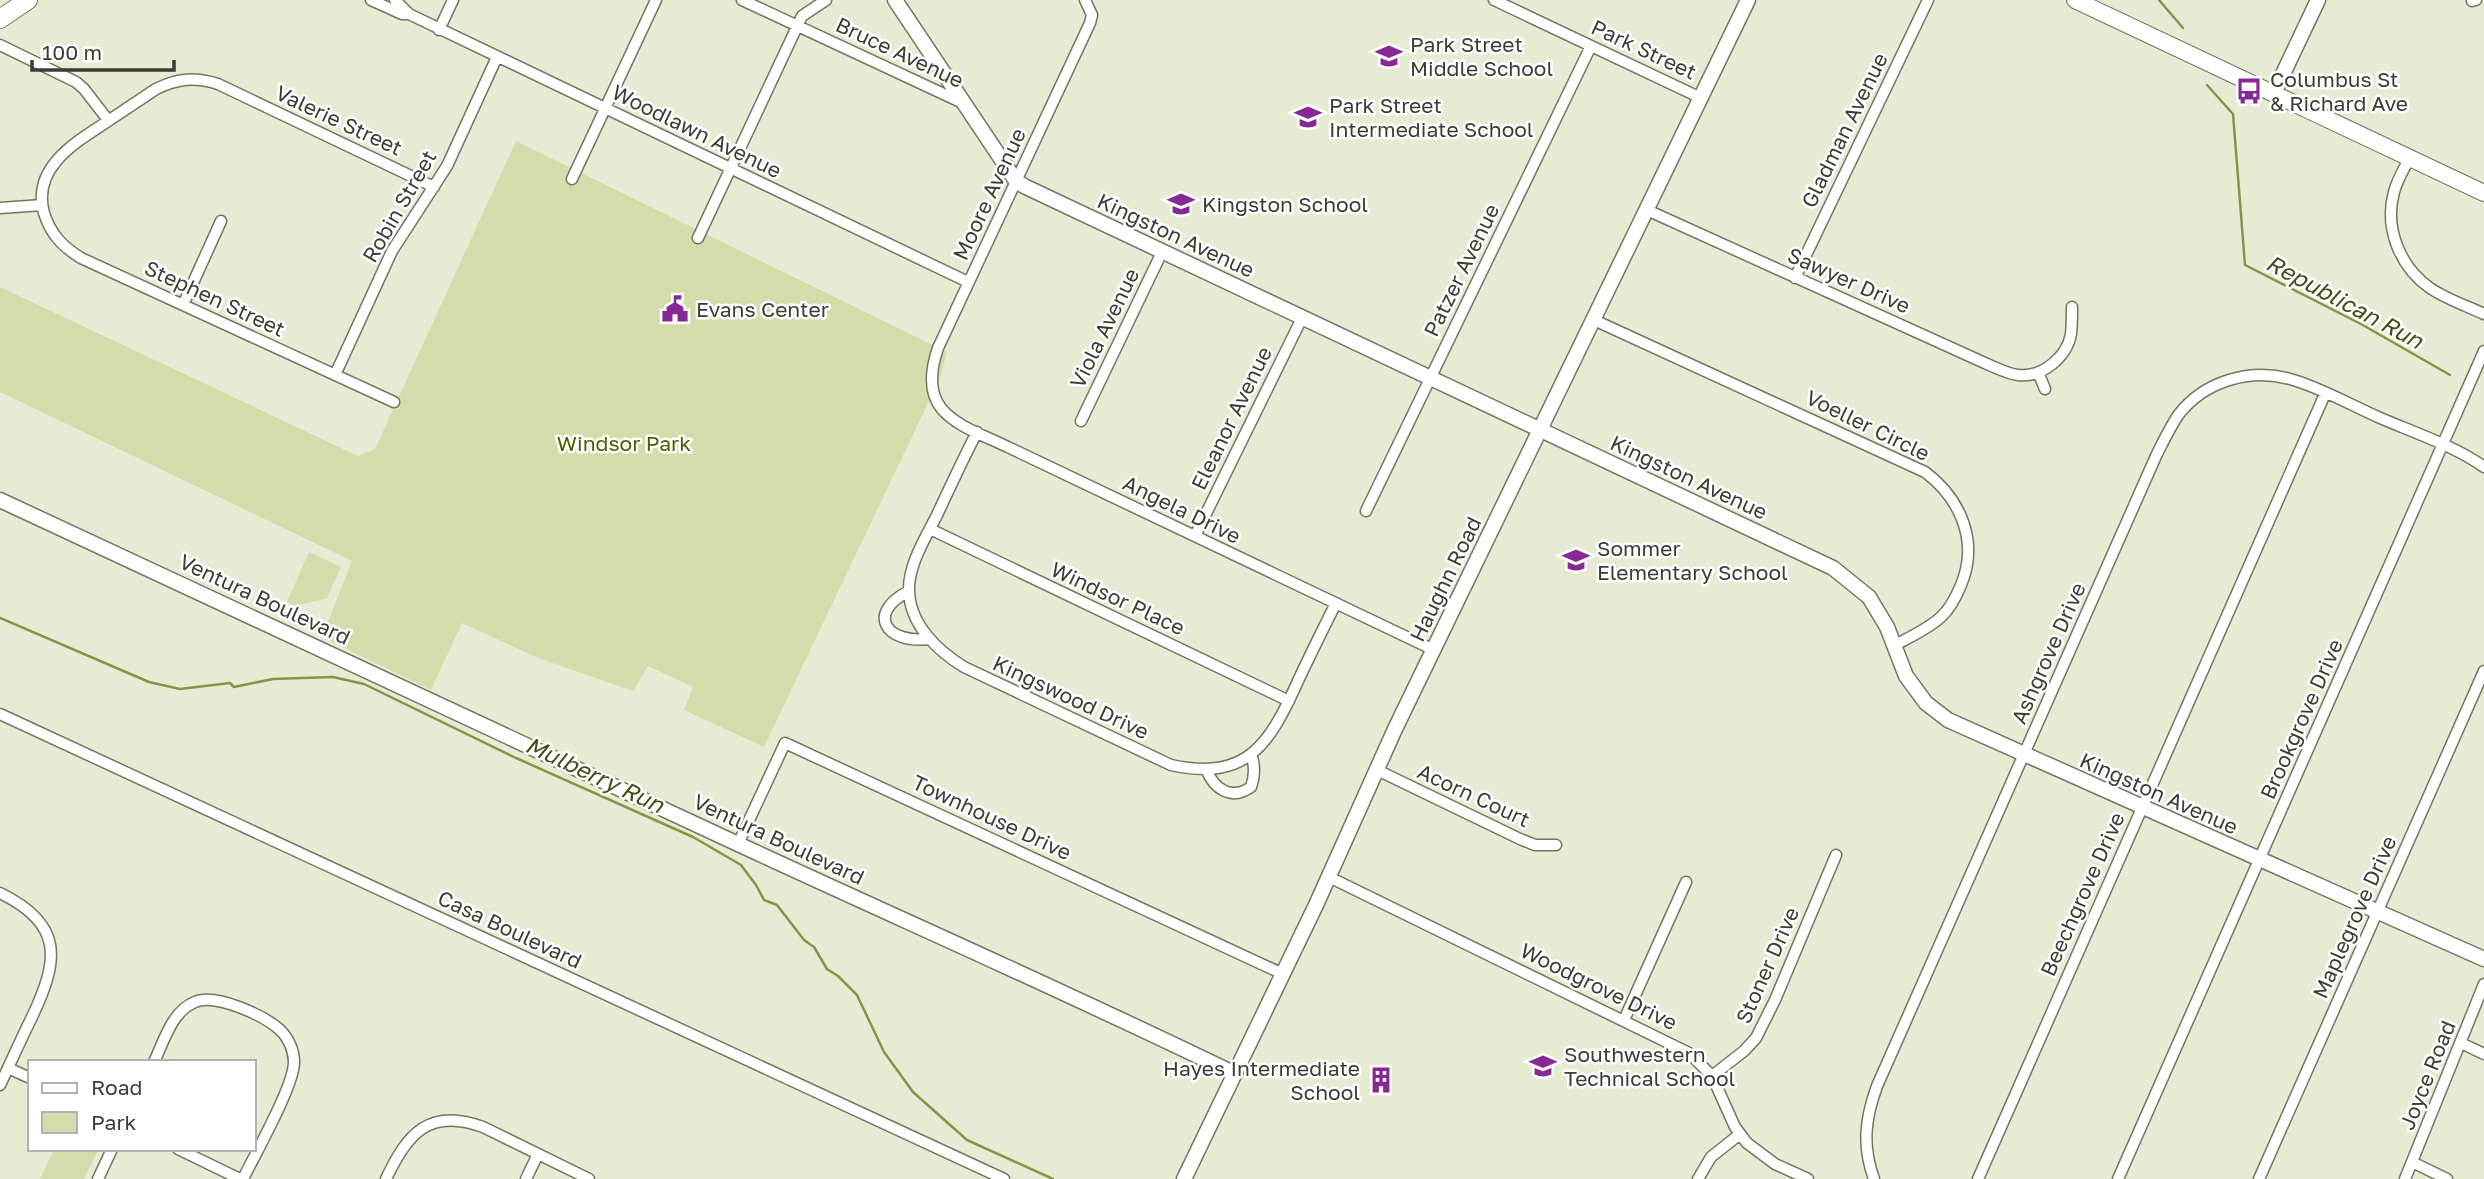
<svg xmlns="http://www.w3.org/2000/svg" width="2484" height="1179" font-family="'Golos Text',sans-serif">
	<rect width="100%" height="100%" fill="#e8ebd3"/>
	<path fill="#d6dbab" d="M516 141 947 352 940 378 764 747 684 710 693 687 648 666 633 691 538 658 462 623 431 690 322 637 352 561 0 392V287L358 456 375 449Z
		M309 552 341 567 327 598 295 606 287 602Z
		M54 1149H99L84 1179H40Z"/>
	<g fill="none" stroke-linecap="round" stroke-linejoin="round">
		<path stroke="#8c914a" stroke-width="2.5" d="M2159 0 2183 28
			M2207 85 2233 114 2245 265 2361 324 2450 375
			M0 618 149 682 180 689 230 683 234 687 273 679 333 677 364 684 516 758 693 837 741 865 756 885 764 900 777 905 804 940 814 947 827 969 838 976 857 995 884 1052 913 1092 967 1140 1053 1179"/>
		<g stroke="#737661" stroke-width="13">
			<path id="minor" d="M371 0 402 14H409L968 282
				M395 0 409 14
				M742 0 965 104
				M1085 0 1092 15 1090 23 938 348C915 415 960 424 1010 448L1434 650
				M1494 0 1701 98
				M2472 1 2476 0
				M439 30 453 0
				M0 45 76 82 84 89 108 120
				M2410 157C2404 169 2397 180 2394 192 2384 228 2400 267 2430 288 2446 299 2467 306 2484 314
				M572 179 656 0
				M0 208 42 205
				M1647 210 1987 364C1997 368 2008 374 2018 375 2042 378 2067 357 2071 334 2072 325 2072 316 2072 307
				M698 238 802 16 826 0
				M1795 278 1928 0
				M183 305 221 221
				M1594 320 1925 472C1961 499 1979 542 1961 585 1956 597 1950 609 1941 617 1928 629 1910 637 1895 645
				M2038 372 2045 389
				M335 375 392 251 447 166 497 57
				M394 402 81 258C63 247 51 235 44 213 32 170 71 145 102 125 120 113 138 101 156 89 178 78 195 77 218 84L434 187
				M1081 421 1162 252
				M977 432C963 459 950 487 937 515 926 537 908 565 909 591 910 625 938 651 964 667L1171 765C1248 782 1270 743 1298 681 1310 655 1323 629 1336 603
				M1366 511 1591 46
				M930 529 1289 701
				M1195 536 1302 318
				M909 591C866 613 885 644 929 639
				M0 714 1004 1179
				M1206 769C1214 789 1231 801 1251 787 1255 776 1255 765 1251 754
				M1377 770 1520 839 1535 845H1556
				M738 844 785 743 1283 974
				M1329 877 1689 1053 1712 1076 1735 1127 1747 1143 1775 1164 1808 1179
				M0 893C64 924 59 960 32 1017 21 1039 11 1062 0 1085
				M1624 1020 1686 882
				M2461 1043 2484 1054
				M154 1062C164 1041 172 1011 195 1002 215 993 263 1015 279 1029 288 1037 294 1050 294 1062 294 1086 255 1154 243 1179
				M8 1068 30 1078
				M1712 1076 1744 1051 1756 1038 1775 1000 1836 855
				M178 1149 240 1179
				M2412 1162 2447 1179
				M98 1179 112 1149
				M386 1179C407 1134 429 1107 483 1127L589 1179
				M526 1179 538 1154
				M1698 1179 1711 1157 1740 1134
				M1874 1179C1862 1146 1865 1119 1877 1086L2156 456C2163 442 2170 427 2179 414 2205 381 2250 368 2290 379 2317 386 2351 405 2378 417 2410 431 2457 447 2484 467
				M1978 1179 2325 394
				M2118 1179 2484 351
				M2259 1179 2484 671
				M2405 1179 2484 984"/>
		</g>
		<g stroke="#737661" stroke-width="17">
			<path id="tertiary" d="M895 0 1016 181 1026 187 1833 568 1869 597 1887 627 1906 676 1926 703 1948 720 2484 959
				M2274 93 2318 0
				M0 500C247 613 492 730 738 844 904 921 1071 994 1235 1074
				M1184 1179 1316 905 1395 729 1748 0"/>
		</g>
		<g stroke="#737661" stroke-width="18">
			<path id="secondary" d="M2075 0 2484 193"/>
		</g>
		<g stroke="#737661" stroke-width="20">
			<path id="primary" d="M0 19 28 0"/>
		</g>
		<use href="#minor" stroke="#fff" stroke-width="10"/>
		<use href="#tertiary" stroke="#fff" stroke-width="14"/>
		<use href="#secondary" stroke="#fff" stroke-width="16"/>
		<use href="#primary" stroke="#fff" stroke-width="18"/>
	</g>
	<defs>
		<g id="school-bare" transform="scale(2.1)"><path d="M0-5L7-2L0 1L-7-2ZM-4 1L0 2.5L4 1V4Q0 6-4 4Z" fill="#872994" stroke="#fff" stroke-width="2.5" paint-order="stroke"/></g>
		<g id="bus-bare" transform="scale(2.1)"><path d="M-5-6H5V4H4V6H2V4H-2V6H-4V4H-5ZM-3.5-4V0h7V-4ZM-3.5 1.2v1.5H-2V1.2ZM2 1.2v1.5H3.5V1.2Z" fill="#872994" stroke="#fff" stroke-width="2.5" paint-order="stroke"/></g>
		<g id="civic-bare" transform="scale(2.1)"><path d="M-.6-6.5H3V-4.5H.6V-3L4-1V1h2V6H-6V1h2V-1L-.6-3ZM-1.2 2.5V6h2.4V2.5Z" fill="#872994" stroke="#fff" stroke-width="2.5" paint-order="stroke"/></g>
		<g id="building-bare" transform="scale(2.1)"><path d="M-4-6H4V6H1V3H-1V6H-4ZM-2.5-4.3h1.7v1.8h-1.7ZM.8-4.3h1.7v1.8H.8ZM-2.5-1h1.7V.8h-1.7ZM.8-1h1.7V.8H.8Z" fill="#872994" stroke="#fff" stroke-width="2.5" paint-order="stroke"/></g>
	</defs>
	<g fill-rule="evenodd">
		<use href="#school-bare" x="1389" y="56"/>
		<use href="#bus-bare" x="2249" y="91"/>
		<use href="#school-bare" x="1308" y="117"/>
		<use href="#school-bare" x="1181" y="204"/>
		<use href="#civic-bare" x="675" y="309"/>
		<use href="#school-bare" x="1576" y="560"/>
		<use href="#school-bare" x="1543" y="1066"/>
		<use href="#building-bare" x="1381" y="1080"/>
	</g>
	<g text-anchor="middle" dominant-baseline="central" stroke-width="5" stroke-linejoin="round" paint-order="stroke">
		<g font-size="21" fill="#3c3d34" stroke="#fff" text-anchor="start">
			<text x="1410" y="44">Park Street<tspan x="1410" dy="24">Middle School</tspan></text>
			<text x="2270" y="79">Columbus St<tspan x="2270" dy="24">&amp; Richard Ave</tspan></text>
			<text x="1329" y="105">Park Street<tspan x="1329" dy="24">Intermediate School</tspan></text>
			<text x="1202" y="204">Kingston School</text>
			<text x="696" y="309">Evans Center</text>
			<text x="1597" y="548">Sommer<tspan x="1597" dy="24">Elementary School</tspan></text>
			<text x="1564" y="1054">Southwestern<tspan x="1564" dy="24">Technical School</tspan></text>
			<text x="1360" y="1068" text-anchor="end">Hayes Intermediate<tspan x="1360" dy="24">School</tspan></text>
		</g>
		<g font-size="21" fill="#3c3d34" stroke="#fff">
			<text transform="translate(1644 49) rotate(25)">Park Street</text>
			<text transform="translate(900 52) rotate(25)">Bruce Avenue</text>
			<text transform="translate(339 120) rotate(25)">Valerie Street</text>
			<text transform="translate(1844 130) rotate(-64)">Gladman Avenue</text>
			<text transform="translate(697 131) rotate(26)">Woodlawn Avenue</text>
			<text transform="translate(989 194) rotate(-65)">Moore Avenue</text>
			<text transform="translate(399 206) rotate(-60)">Robin Street</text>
			<text transform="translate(1176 235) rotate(25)">Kingston Avenue</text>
			<text transform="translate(1461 270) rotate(-64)">Patzer Avenue</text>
			<text transform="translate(1849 280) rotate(24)">Sawyer Drive</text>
			<text transform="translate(215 298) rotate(25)">Stephen Street</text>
			<text transform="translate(1104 328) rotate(-64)">Viola Avenue</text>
			<text transform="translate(1231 418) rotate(-64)">Eleanor Avenue</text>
			<text transform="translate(1868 425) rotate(26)">Voeller Circle</text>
			<text transform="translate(1689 477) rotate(25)">Kingston Avenue</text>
			<text transform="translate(1182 509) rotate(26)">Angela Drive</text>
			<text transform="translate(1445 579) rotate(-64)">Haughn Road</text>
			<text transform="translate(1118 598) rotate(25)">Windsor Place</text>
			<text transform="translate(265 599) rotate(25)">Ventura Boulevard</text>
			<text transform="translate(2048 653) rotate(-66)">Ashgrove Drive</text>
			<text transform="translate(1071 697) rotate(25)">Kingswood Drive</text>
			<text transform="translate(2301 719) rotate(-66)">Brookgrove Drive</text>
			<text transform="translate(2159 793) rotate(24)">Kingston Avenue</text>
			<text transform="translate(1474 795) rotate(25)">Acorn Court</text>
			<text transform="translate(992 817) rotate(25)">Townhouse Drive</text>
			<text transform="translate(779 839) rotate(25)">Ventura Boulevard</text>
			<text transform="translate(2082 894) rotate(-66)">Beechgrove Drive</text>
			<text transform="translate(2354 917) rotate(-66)">Maplegrove Drive</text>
			<text transform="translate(510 929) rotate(25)">Casa Boulevard</text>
			<text transform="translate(1767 965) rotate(-66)">Stoner Drive</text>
			<text transform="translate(1599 986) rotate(26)">Woodgrove Drive</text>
			<text transform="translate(2427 1075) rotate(-68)">Joyce Road</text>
		</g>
		<g font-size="21" fill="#565a00" stroke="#fff">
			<text x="624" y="443">Windsor Park</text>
		</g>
		<g font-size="23" font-style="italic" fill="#494c16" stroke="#fff">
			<text transform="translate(2345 301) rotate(28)">Republican Run</text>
			<text transform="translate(595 774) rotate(25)">Mulberry Run</text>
		</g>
	</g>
	<rect x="28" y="1060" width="228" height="91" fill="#ffffff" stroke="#b1b1ae" stroke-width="2"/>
	<rect x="42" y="1083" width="35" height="10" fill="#ffffff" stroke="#b1b1ae" stroke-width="2"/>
	<text x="91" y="1095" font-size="21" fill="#3c3d34">Road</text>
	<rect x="42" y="1112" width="35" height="21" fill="#d6dbab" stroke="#b1b1ae" stroke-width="2"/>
	<text x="91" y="1130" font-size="21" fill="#3c3d34">Park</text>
	<path d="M32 60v10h142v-10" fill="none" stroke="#3c3d34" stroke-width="3.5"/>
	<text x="42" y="60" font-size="21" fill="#3c3d34" stroke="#ffffff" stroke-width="5" paint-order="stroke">100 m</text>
</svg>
